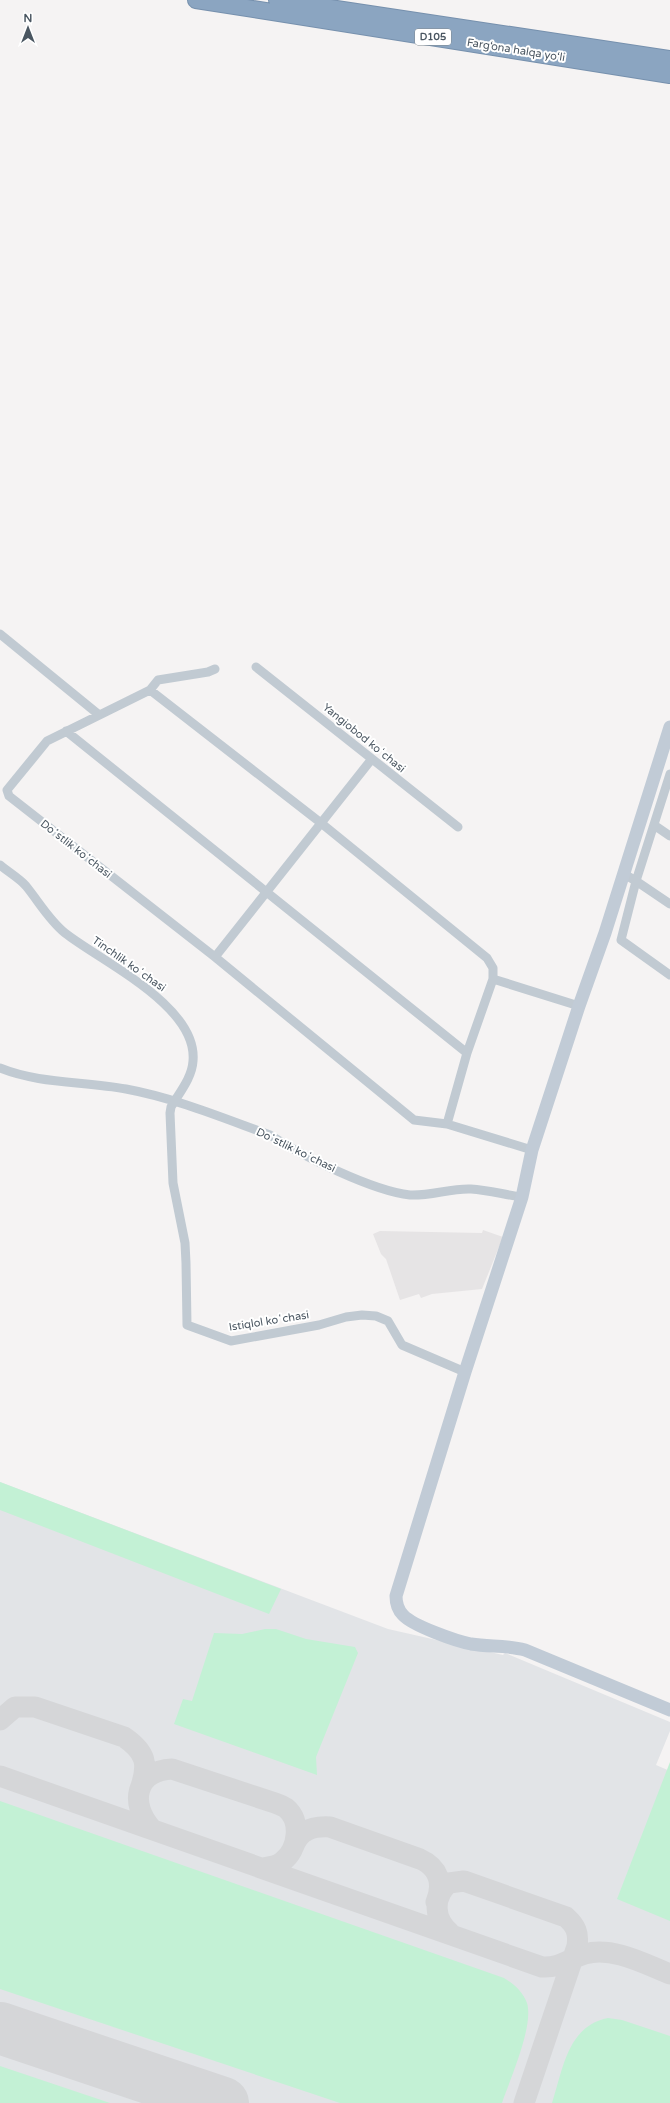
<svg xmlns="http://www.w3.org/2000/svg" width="670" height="2103" font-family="'Varela Round',sans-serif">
	<rect width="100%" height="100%" fill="#f5f3f3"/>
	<path fill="#e6e4e5" d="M483 1230 503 1237 482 1289 432 1294 421 1298 419 1294 400 1300 386 1259 381 1254 373 1234 380 1231 482 1233Z"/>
	<path fill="#e2e4e7" d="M0 1482 388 1629 503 1655 505 1653 670 1722V1731L656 1765 670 1771V2103H0Z"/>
	<path fill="#c3f1d5" d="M0 1482 281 1589 269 1614 0 1510Z
		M265 1629H276L306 1639 355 1647 358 1653 316 1757 317 1775 174 1724 183 1699 192 1701 214 1633 242 1634Z
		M670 1762V1921L617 1899Z
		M0 1801 504 1978C514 1984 523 1992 527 2003 534 2026 510 2079 502 2103H340L0 1989Z
		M608 2018 622 2020 670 2036V2103H552C563 2070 567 2026 608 2018Z
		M0 2066 110 2103H0Z"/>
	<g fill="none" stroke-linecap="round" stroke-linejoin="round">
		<path stroke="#d5d6d8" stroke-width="21" d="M0 1720 15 1707H35L124 1737C146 1752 149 1764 140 1789
			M0 1776 542 1967C561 1968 568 1959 585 1954 612 1946 645 1964 670 1974
			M152 1829C129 1804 135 1771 172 1769L275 1803C278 1804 283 1806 286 1808 302 1821 298 1849 283 1861 278 1866 270 1867 263 1868
			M293 1848C299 1830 313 1826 330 1827L420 1859C438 1867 444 1883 436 1902
			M450 1933C434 1919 432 1898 449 1883L464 1881 566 1917C576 1926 579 1933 577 1946L524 2103"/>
		<path stroke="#d5d6d8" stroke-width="52" d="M0 2028 223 2103"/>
		<g stroke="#7690ad" stroke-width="18">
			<path id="highway" d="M196 0 670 75
				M277 0 670 59"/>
		</g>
		<path stroke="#c1cad2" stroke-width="9" d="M0 634 98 714
			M256 667 458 827
			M150 690 158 680 208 672 215 669
			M66 731 467 1053
			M654 825 670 836
			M0 865C8 872 19 878 26 886 39 902 49 920 65 933 102 962 198 1006 193 1061 192 1078 179 1093 171 1107L170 1113 173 1183 185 1243 186 1263 187 1325 231 1341 319 1325 346 1317 362 1315 376 1316 388 1321 402 1345 465 1372
			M624 874 636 881 670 774
			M670 904 636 881 621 940 670 975
			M215 957 371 760
			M0 1068C39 1084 84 1081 126 1089 175 1098 223 1118 270 1135 302 1156 373 1191 410 1195 431 1196 451 1188 471 1189 488 1190 506 1195 522 1197
			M447 1124 467 1053 493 979
			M532 1150 447 1124 414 1120 215 957 9 796 7 790 47 741 150 690 321 823 487 958 493 968V979L579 1006"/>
		<path stroke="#c1cbd6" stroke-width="13" d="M670 727 605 933 579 1006 532 1150 522 1197 465 1372 396 1596C396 1604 398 1610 403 1615 413 1626 456 1641 471 1644 489 1647 507 1645 525 1650L670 1710"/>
		<use href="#highway" stroke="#8ba5c1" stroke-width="16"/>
	</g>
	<g text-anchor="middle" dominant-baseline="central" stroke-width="4" stroke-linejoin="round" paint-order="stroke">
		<rect fill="#fff" stroke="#808990" stroke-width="1" x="415" y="29" width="36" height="16" rx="3"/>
		<g font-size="10" font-weight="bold" fill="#4a5661">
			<text x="433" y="37">D105</text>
		</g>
		<g font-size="11" fill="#4a5661" stroke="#fff">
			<text transform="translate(516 50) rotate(9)">Farg‘ona halqa yo‘li</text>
			<text transform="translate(364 738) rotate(39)">Yangiobod koʻchasi</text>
			<text transform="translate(76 849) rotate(38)">Doʻstlik koʻchasi</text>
			<text transform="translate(129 964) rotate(35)">Tinchlik koʻchasi</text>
			<text transform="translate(296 1150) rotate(26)">Doʻstlik koʻchasi</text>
			<text transform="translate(269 1321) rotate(-9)">Istiqlol koʻchasi</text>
		</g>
	</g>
	<g transform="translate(28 28)" stroke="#ffffff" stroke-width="3" paint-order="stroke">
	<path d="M0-3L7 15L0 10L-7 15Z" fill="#4a5661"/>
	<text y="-6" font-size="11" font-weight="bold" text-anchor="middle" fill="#4a5661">N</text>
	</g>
</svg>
